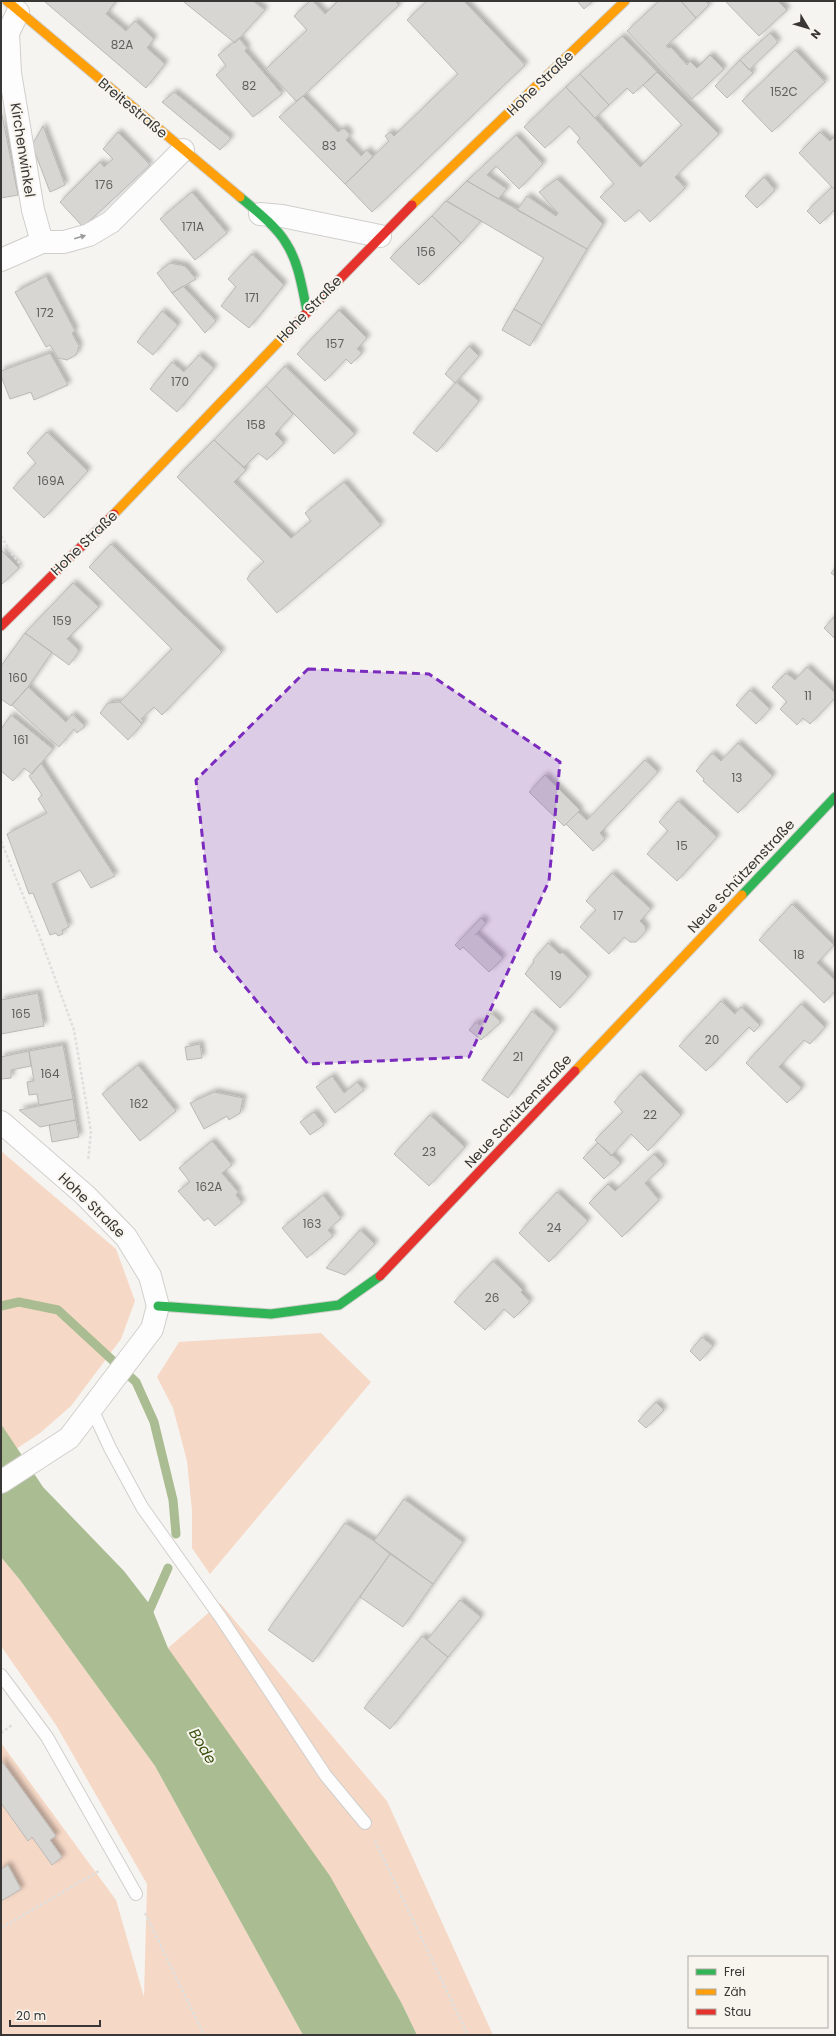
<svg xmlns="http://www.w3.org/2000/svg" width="836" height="2036" font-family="Poppins,sans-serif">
	<defs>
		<filter id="shadow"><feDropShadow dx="3.5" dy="-3.5" stdDeviation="2" flood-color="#0004"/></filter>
	</defs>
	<rect width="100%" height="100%" fill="#f6f4f0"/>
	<path fill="#f6d8c6" d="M1 1151 116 1249 135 1301 121 1339 71 1406 40 1433 16 1449 1 1424Z
		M321 1333 371 1382 210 1574 192 1548V1511L187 1461 173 1408 157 1377 179 1342Z
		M1 1557 20 1580 155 1766 303 2035H1V1743L116 1900 144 1997 147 1884 56 1725 1 1646Z
		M220 1603 387 1801 493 2035H417L402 2004 168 1648Z"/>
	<path fill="#aabc91" d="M1 1424 43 1487 124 1571 151 1606 168 1648 330 1876 402 2004 417 2035H303L155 1766 20 1580 1 1557Z"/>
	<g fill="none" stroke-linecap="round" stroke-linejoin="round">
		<path stroke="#aabc91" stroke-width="9" d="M1 1306 19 1302 58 1310 136 1382 154 1422 173 1500 176 1534
			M146 1618 168 1568"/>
	</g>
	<path fill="#d7d6d3" stroke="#bab9b6" filter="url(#shadow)" d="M44 1H116L106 14 126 31 135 21 154 39 147 48 165 64 146 88Z
		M185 1H253L265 10 235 43 184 2Z
		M310 1H313L325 14 338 1H395L399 5 303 96 296 101 266 69 307 30 294 16Z
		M427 1H464L525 65 372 212 345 184 389 141 385 136 390 132 394 136 458 74 407 20Z
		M577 1H593L584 9Z
		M659 1H681L696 18 666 46 669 48 671 47 687 65 690 61 697 68 710 55 724 69 692 99 627 31Z
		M681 1H706L709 5 696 18Z
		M725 1H778L787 10 759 36Z
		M770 33 778 42 749 70 740 60Z
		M622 36 657 72 633 94 627 88 609 105 580 74Z
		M239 38 247 48 245 51 282 94 253 117 216 75 226 66 218 55Z
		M795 50 825 82 772 132 742 101Z
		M740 60 753 73 727 98 715 86Z
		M657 72 719 134 675 177 685 188 650 222 639 210 625 222 600 197 614 184 577 142 580 138 569 126 545 148 524 127 566 87 640 167 682 125 643 85Z
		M580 74 609 105 595 118 566 87Z
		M174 92 231 138 220 150 162 102Z
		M303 96 338 132 344 128 350 135 346 140 361 156 367 150 373 157 345 184 279 117Z
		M1 110 18 195 1 198Z
		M43 126 65 185 50 192 32 145Z
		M118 132 150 165 83 227 60 202 100 162 104 167 113 159 103 149Z
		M820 132 830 141 835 136V190L799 153Z
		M516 135 543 164 519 189 496 166 487 175 507 189 498 199 467 181Z
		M764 177 775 190 757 208 745 196Z
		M557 179 603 224 587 249 517 210 527 196 556 216 558 213 539 192Z
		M467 181 587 249 542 325 514 309 544 258 447 201Z
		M832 187 835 190V209L820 224 807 211Z
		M192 192 227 233 195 260 160 219Z
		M446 201 481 221 461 243 432 216Z
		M432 216 461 243 419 285 390 258Z
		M252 254 284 285 249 328 221 306 236 287 228 279Z
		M170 263 185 266 196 279 172 293 157 273Z
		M46 276 75 331 72 333 79 346 76 355 67 360 58 358 50 345 46 347 15 292Z
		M183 286 216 321 205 333 172 293Z
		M514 309 542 325 530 346 502 330Z
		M339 310 367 338 357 349 362 353 351 364 346 359 325 381 297 354Z
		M162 311 178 325 153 355 137 342Z
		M469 346 479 356 455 383 445 374Z
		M50 353 68 385 34 400 31 392 10 399 1 376V371Z
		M199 355 214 368 177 412 150 389 172 362 184 372Z
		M285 366 355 434 334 454 266 386Z
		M456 382 479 401 437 452 413 433Z
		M266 386 293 414 275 434 284 443 267 460 258 453 244 467 214 440Z
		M47 432 88 471 44 518 13 488 36 463 27 453Z
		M214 440 246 470 234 482 291 538 311 521 305 513 344 482 381 525 277 613 247 579 250 574 264 562 177 477Z
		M111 544 222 652 162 715 154 707 141 719 144 721 142 723 120 702 172 649 89 567Z
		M1 550 19 568 1 585Z
		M835 568V576L831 573Z
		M73 583 99 607 67 639 78 649V653L69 665 25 633Z
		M835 616V639L824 628Z
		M25 633 52 652 28 687 11 706 1 699V666Z
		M807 667 835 693V698L810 724 803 718 797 725 780 709 787 702 772 687 786 673 795 680Z
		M28 687 66 722 72 714 85 726 77 733 74 729 59 747 12 705Z
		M750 690 770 709 756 724 736 705Z
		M120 702 142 724 128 740 100 713 108 703Z
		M11 715 53 749 32 774 24 768 13 781 1 771V729Z
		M738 743 773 776 738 813 703 781 704 779 696 771 712 753 721 761Z
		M645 760 658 772 600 833 605 839 593 851 566 824 578 812 587 820Z
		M41 763 115 876 91 888 80 870 52 884 69 927 62 930 63 934 58 936 56 933 50 935 33 893 29 894 7 834 47 813 38 799 42 795 29 776Z
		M545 775 580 810 564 826 529 792Z
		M678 801 717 837 677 881 647 854 668 831 659 822Z
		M612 873 651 909 640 921 645 926 646 931 636 942H630L624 937 609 954 580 927 596 910 586 901Z
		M792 904 834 945 817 963 835 980V991L824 1003 759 940Z
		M481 918 486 923 475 935 477 934 503 958 489 972 463 947 460 950 455 945Z
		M548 943 560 954 562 952 588 977 560 1008 525 974 534 962 533 960Z
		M38 993 44 1026 1 1034V1000Z
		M721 1001 735 1014 741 1007 760 1025 754 1032 749 1027 706 1071 679 1046Z
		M801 1004 825 1027 810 1044 804 1040 779 1067 802 1088 787 1103 746 1063Z
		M532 1011 555 1031 508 1098 482 1080Z
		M491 1013 501 1022 481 1040 469 1030 476 1022 480 1025Z
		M200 1044 202 1058 187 1060 185 1047Z
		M63 1045 73 1099 39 1105 37 1094 29 1095 27 1082 34 1081 29 1051Z
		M29 1051 31 1066 11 1070V1078L1 1079V1057Z
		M138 1065 176 1111 140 1141 102 1094Z
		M640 1074 681 1115 648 1151 631 1134 611 1156 595 1140 623 1112 614 1102Z
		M332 1076 344 1093 357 1082 364 1090 335 1113 316 1087Z
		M214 1092 243 1098 240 1113 229 1120 227 1116 204 1129 190 1103Z
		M73 1099 76 1120 40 1127 19 1110Z
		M314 1112 324 1125 310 1135 300 1122Z
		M430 1115 465 1147 429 1186 394 1154Z
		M76 1120 79 1137 52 1142 49 1125Z
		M212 1141 232 1165 222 1173 238 1192 236 1195 242 1203 215 1226 208 1218 204 1221 178 1191 190 1182 179 1168Z
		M598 1143 621 1163 604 1179 583 1158Z
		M654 1154 664 1165 645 1183 659 1200 622 1237 589 1203 608 1184 615 1191Z
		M557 1192 588 1221 549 1262 519 1233Z
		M323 1195 341 1218 328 1230 333 1236 307 1258 282 1228Z
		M360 1230 375 1244 345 1275 326 1268Z
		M493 1261 523 1290 521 1292 530 1302 514 1318 504 1309 485 1330 454 1302Z
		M702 1337 713 1346 700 1361 690 1351Z
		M656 1402 664 1410 646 1428 638 1421Z
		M404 1499 463 1542 433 1584 374 1541Z
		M345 1523 374 1541 390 1554 313 1662 268 1630Z
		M390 1554 433 1584 403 1627 360 1597Z
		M460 1600 481 1617 448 1657 427 1640Z
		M422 1636 448 1657 390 1729 364 1708Z
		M1 1760 56 1836 50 1840 62 1857 52 1865 32 1837 28 1841 1 1803Z
		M8 1865 21 1889 1 1901V1869Z"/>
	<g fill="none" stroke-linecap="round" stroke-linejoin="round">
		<g stroke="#d0cfcc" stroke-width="14">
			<path id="lane" d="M92 1409 110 1448 142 1507 221 1618 326 1776 365 1823
				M1 1675 47 1737 136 1894"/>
		</g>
		<g stroke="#d0cfcc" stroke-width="24">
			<path id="street" d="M18 12 8 33 10 73 33 210 42 242
				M260 214 282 216 380 236
				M1 260 42 242H64L89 235 111 222 183 150
				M1 1122 85 1195 126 1237 150 1276 158 1306 152 1329 69 1438 1 1482"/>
		</g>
		<g stroke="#d0cfcc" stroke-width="11">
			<path id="fast" d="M240 197C254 209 276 226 286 243 299 263 302 288 307 311
				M742 895 835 797
				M158 1306 271 1314 339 1305 380 1276"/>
		</g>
		<g stroke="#d0cfcc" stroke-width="11">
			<path id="slow" d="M7 1 240 197
				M412 205 625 1
				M114 514 287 333
				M575 1071 742 895"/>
		</g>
		<g stroke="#d0cfcc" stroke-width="11">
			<path id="jam" d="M287 333 412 205
				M1 626 114 514
				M380 1276 575 1071"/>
		</g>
		<path stroke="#dfdfdd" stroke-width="2.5" stroke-dasharray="3 2" stroke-linecap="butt" d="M1 536 10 551 23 568
			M1 841 41 940 74 1030 91 1132 88 1161
			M1 1733 12 1725
			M375 1841 468 2035
			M145 1913 204 2035
			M1 1928 99 1871"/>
		<use href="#lane" stroke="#fefdfd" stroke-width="12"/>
		<use href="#street" stroke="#fefdfd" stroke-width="22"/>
		<use href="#fast" stroke="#30b455" stroke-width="9"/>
		<use href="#slow" stroke="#ff9f0a" stroke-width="9"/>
		<use href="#jam" stroke="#e5322d" stroke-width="9"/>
	</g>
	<defs><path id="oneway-solid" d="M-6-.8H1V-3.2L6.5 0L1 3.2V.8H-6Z"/></defs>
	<use fill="#9b9a99" href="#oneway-solid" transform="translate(80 237) rotate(-16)"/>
	<path fill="#7b2cbf" fill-opacity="0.2" stroke="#7b2cbf" stroke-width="3" stroke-dasharray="8 5" stroke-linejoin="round" d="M308 669 429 674 560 762 549 881 469 1057 308 1064 215 950 196 780Z"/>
	<g text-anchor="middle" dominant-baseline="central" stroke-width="4" stroke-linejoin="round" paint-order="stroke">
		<g font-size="12" fill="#605f5c">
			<text x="122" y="44">82A</text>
			<text x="249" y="85">82</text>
			<text x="784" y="91">152C</text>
			<text x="329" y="145">83</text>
			<text x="104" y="184">176</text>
			<text x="193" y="226">171A</text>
			<text x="426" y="251">156</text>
			<text x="252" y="297">171</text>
			<text x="45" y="312">172</text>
			<text x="335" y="343">157</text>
			<text x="180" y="381">170</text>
			<text x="256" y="424">158</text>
			<text x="51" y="480">169A</text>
			<text x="62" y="620">159</text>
			<text x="18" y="677">160</text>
			<text x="808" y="695">11</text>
			<text x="21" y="739">161</text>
			<text x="737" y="777">13</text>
			<text x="682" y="845">15</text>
			<text x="618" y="915">17</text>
			<text x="799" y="954">18</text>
			<text x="556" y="975">19</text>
			<text x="21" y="1013">165</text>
			<text x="712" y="1039">20</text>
			<text x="518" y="1056">21</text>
			<text x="50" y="1073">164</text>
			<text x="139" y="1103">162</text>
			<text x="650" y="1114">22</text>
			<text x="429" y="1151">23</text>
			<text x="209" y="1186">162A</text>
			<text x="312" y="1223">163</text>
			<text x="554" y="1227">24</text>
			<text x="492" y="1297">26</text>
		</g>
		<g font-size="14" fill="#383735" stroke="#f8f5ee">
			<text transform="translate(540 83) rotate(-44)">Hohe Straße</text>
			<text transform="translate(133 108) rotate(40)">Breitestraße</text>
			<text transform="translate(23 150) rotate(81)">Kirchenwinkel</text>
			<text transform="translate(309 309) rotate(-46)">Hohe Straße</text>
			<text transform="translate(84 543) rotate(-44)">Hohe Straße</text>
			<text transform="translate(741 876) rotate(-47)">Neue Schützenstraße</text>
			<text transform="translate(518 1111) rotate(-47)">Neue Schützenstraße</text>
			<text transform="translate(92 1205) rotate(44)">Hohe Straße</text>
		</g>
		<g font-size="15" font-style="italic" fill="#39510f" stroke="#f8f5ee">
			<text transform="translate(203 1746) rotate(59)">Bode</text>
		</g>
	</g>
	<rect width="836" height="2036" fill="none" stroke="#383735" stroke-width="4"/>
	<rect x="688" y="1956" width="140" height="72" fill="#f8f5ee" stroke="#aba9a4"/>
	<rect x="696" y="1969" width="20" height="6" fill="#30b455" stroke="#aba9a4"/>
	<text x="724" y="1976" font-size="12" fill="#383735">Frei</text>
	<rect x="696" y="1989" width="20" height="6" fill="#ff9f0a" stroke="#aba9a4"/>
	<text x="724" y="1996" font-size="12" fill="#383735">Zäh</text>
	<rect x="696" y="2009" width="20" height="6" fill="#e5322d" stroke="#aba9a4"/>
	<text x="724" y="2016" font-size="12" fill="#383735">Stau</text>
	<g transform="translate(808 28) rotate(128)" stroke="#f8f5ee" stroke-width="3" paint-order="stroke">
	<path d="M0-3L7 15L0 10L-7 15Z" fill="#383735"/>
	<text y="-6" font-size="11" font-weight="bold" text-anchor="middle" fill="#383735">N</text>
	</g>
	<path d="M10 2020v6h90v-6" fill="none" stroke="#383735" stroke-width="2"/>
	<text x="16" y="2020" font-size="12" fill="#383735" stroke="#f8f5ee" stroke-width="3" paint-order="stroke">20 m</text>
</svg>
